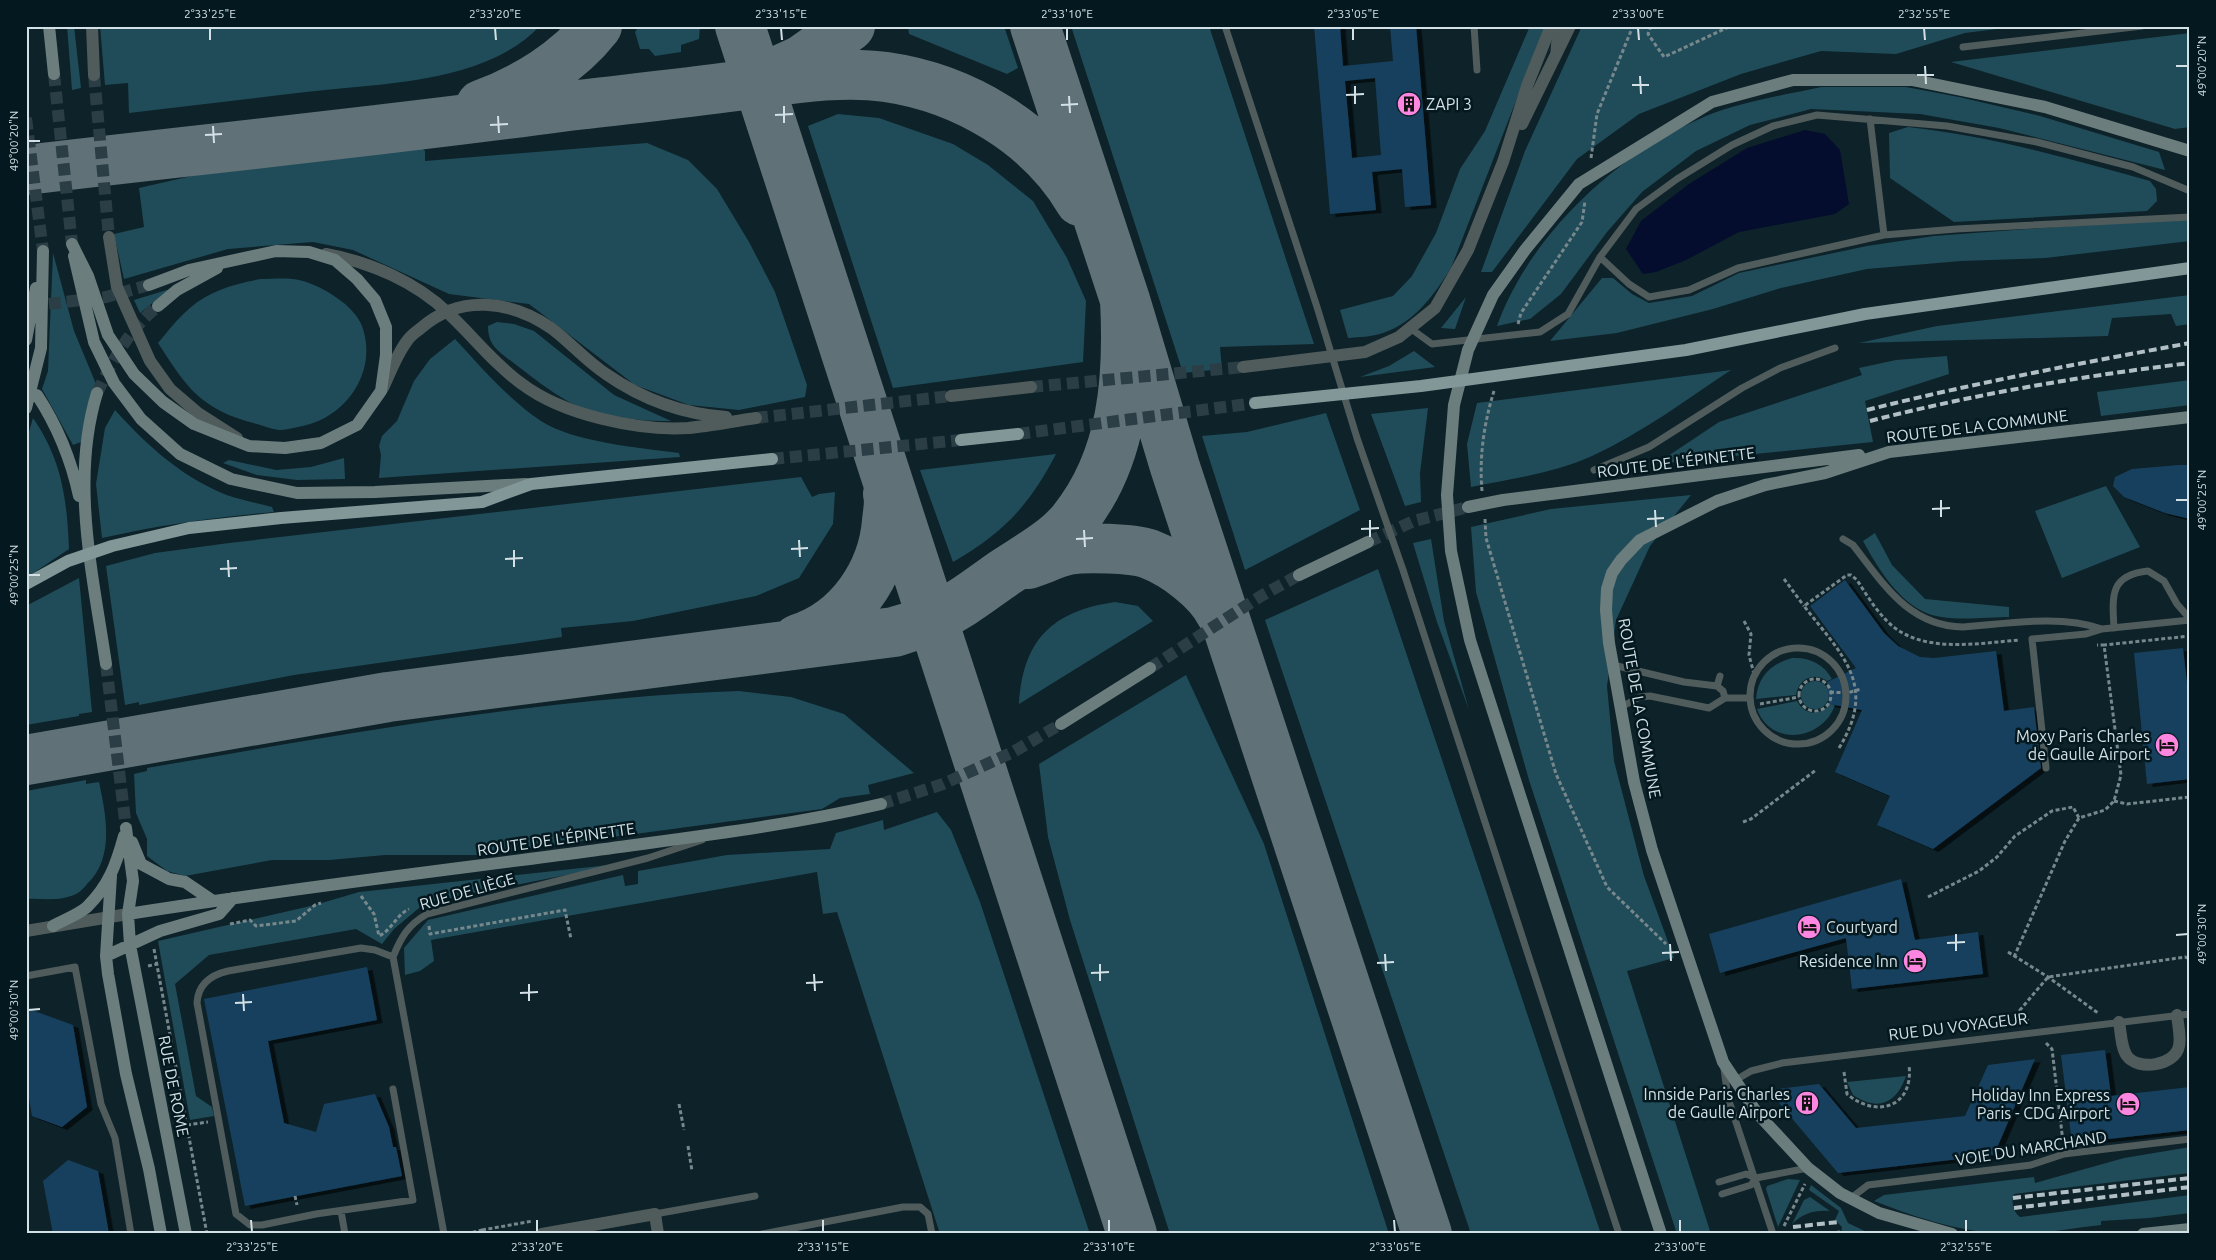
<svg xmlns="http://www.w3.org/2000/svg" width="2216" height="1260" font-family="Ubuntu,sans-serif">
	<defs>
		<filter id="shadow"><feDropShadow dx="5.5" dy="3" stdDeviation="0" flood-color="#0009"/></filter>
	</defs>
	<rect width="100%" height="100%" fill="#0d2229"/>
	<path fill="#204c59" d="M67 26H74L81 88 72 90Z
		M100 26H540C485 84 380 83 306 92 247 99 188 106 129 113L128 83 105 85Z
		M639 26H700L699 39 681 45V52L655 56 649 49H640L635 32Z
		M908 26H1004L1018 68 1007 74 909 34Z
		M1071 26H1209L1314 344 1220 347 1222 369 1183 373Z
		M1530 26H1545L1451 268C1434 295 1415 322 1383 333 1372 337 1359 337 1348 338L1340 310 1393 296 1412 276 1436 233 1460 169 1485 131Z
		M1582 26H2021L1965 33 1896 54 1821 51 1741 74 1639 114 1577 159 1492 272H1481L1525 151Z
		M2190 33V127L2175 129 1951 62Z
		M1821 87H1906L1959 97 2040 116 2159 152 2165 170 1999 128 1920 114 1811 109 1750 125 1696 151 1642 192 1607 232 1561 294 1530 319 1497 326C1530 234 1618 153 1706 116 1739 102 1785 95 1821 87Z
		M838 114 879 118 953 144 988 165 1033 201 1067 258 1086 301 1083 362 893 388 808 126Z
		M1908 127C1991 136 2070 159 2150 181L2156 189 2157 201 2147 211 1954 222 1890 178 1889 133Z
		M401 128 425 151V161L647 143 688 160 717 189 749 242 775 292 807 385 805 397 739 410 689 405 635 385 529 304 449 294 353 250 313 242 228 249 124 279 114 234 144 227 139 188Z
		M2190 217V241L2045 258 1961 261 1867 269 1781 288 1713 309 1617 333 1550 341 1602 278H1613L1632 294 1649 303 1692 296 1739 273 1867 246 1934 236Z
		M53 253 74 331 96 384 88 406 81 442 73 445 42 389 48 371Z
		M261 279C274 279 290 277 303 281 323 287 354 305 362 326 379 373 344 420 298 427 292 428 285 430 279 430 272 429 264 426 257 424 201 410 187 388 158 343 168 331 178 318 190 308 208 291 237 283 261 279Z
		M170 289 140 313 134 300Z
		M2190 295V324L2176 326 2171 314 2112 318 2108 336 1859 343 1937 326Z
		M1466 297 1455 329 1441 328Z
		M497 322 514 324 534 331 614 395 671 421C643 422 595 416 569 402 550 391 533 378 515 364 500 352 488 347 488 326Z
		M455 339C482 368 508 399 541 421 573 442 640 448 679 453L680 457 379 478 381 455 379 446 382 436 397 421 414 381 430 359Z
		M1414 351 1435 367 1360 377 1389 366Z
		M1947 356 1949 374 1865 401 1873 442 1656 464 1719 422 1862 375 1859 368 1896 360Z
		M1731 370C1686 400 1642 433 1592 456 1554 473 1512 479 1471 487L1467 444 1477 403Z
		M2190 380V405L2101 416 2097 392Z
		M1428 408 1420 473 1421 502 1405 506 1371 414Z
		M115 410C144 442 174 470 213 489 230 498 253 502 272 507L274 512C216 517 159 525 102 538L96 484 105 428Z
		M1326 413 1360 510 1245 570 1202 436 1247 432Z
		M33 418C62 460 67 499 69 549L26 578V442Z
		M1056 454C1029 506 1004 532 953 562L920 470Z
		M344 458 345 479 297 480 257 475 223 463 229 460 276 470 311 467Z
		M801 477 812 497 819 494 835 492 833 524 799 578 756 596 633 621 561 628 562 637 294 675 139 705V702L125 705 106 566 155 553 229 543Z
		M2106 486 2140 547 2062 578 2035 511Z
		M1691 495 1650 546 1616 620 1607 686 1614 761 1644 876 1674 958 1627 971 1711 1234H1677L1529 780 1476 592 1471 527 1551 509Z
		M1875 533 1892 565 1925 599 2009 607V617C1985 617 1944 623 1922 611 1896 598 1876 565 1863 541Z
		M1431 539 1444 621 1469 710 1437 622 1413 543Z
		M1378 569 1601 1234H1471L1265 620Z
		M79 578 92 712 79 714V716L26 725V606Z
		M1115 602 1138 606 1153 621 1019 704C1023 640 1052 611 1115 602Z
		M1792 658C1809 657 1824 664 1832 679L1827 681C1814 672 1799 678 1796 695L1756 699C1758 676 1771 664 1792 658Z
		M1186 675 1264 844 1389 1234H1170L1070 920 1048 837 1039 764Z
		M1801 695a14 14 0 1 1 28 0a14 14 0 1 1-28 0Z
		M739 691 791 697 844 714 914 773 868 785 870 794 840 798 822 809 478 855H385L329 860H272L185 876 167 871 147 856V839L136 813 134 774 147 771V768C344 734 540 698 739 691Z
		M1797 701C1805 716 1820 716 1830 704L1835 705C1823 740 1771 748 1757 709Z
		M86 780V784L99 782C106 815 115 858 87 884 84 888 80 892 76 894 59 902 43 898 26 899V791Z
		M937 812 951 830 980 902 1090 1234H940L837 912 823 914 817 872 431 940 434 961 420 971 405 975 404 948 428 920 623 875 625 886 638 884V871L727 855 830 849 836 833 883 820 884 830Z
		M627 863 425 903 394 929 382 944 356 929 209 955 175 984 196 1096 212 1107 214 1116 190 1120 158 941 315 905 359 892Z
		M1906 1076C1897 1103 1878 1112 1853 1095L1847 1082Z
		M2190 1147V1173L2014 1194C2011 1202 2013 1212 2020 1217L2190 1195V1213L2149 1218 2101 1221V1225C2073 1228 2044 1234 2016 1234 1966 1234 1920 1219 1874 1201L1884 1195 2034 1177 2035 1183 2124 1158Z
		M1788 1179 1800 1180 1778 1227 1766 1189 1767 1186Z
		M1811 1185 1841 1208 1848 1223 1871 1234H1841L1842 1227 1835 1220 1839 1211 1809 1190Z
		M1810 1197 1830 1211C1814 1210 1804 1213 1792 1224L1804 1200Z"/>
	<path fill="#050d2e" d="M1805 130 1825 134 1840 150 1849 204 1835 214 1739 232 1686 260 1656 272 1643 274 1626 249 1641 221 1689 184 1747 148Z"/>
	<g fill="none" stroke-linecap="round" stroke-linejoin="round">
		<path stroke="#607178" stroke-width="50" d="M740 26 1132 1234
			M1035 26 1125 300 1175 467 1427 1234
			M771 74 802 60 850 26
			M481 105C524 89 568 63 597 26
			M26 170C204 149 383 131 561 107 619 100 678 94 737 86 785 80 838 70 886 77 963 88 1040 133 1080 201
			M1028 564C1041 560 1055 553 1068 550 1085 547 1132 548 1149 554 1175 564 1209 589 1221 614
			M798 639C849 623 883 573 887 521 888 512 890 502 888 494
			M26 760 388 697 894 632C907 628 921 624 933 618 959 607 981 589 1004 573 1028 557 1055 543 1073 521 1124 458 1129 377 1125 300"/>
	</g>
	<path fill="#18405d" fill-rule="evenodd" filter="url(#shadow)" d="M1314 26H1340L1343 66 1393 61 1390 26H1416L1431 205 1405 207 1402 169 1372 172 1376 210 1330 214ZM1375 78 1381 155 1352 158 1345 81Z
		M2179 465H2190V519L2165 513 2124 497 2113 486 2115 477 2132 469Z
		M1845 580 1884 633 1898 646 1920 657 1934 658 1996 651 2004 711 2034 707 2041 768 1933 849 1877 825 1890 796 1835 772 1862 710 1829 704 1827 682 1856 668 1810 606Z
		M2183 648 2190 710V779L2147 784 2134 653Z
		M1901 879 1915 940 1978 932 1983 974 1852 989 1846 938 1720 973 1709 934Z
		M367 967 377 1020 268 1041 284 1123 316 1132 324 1104 375 1094 389 1127 393 1147H396L402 1176 245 1206 204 999Z
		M26 1008 73 1025 87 1107 62 1127 32 1116 26 1080Z
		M2105 1050 2111 1096 2190 1087V1130L2072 1143 2061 1055Z
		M2035 1059 1994 1155 1838 1173 1768 1090 1819 1084 1856 1128 1965 1116 1988 1065Z
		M68 1160 98 1171 109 1234H53L43 1181Z"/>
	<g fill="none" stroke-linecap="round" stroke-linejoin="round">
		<path stroke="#2b3e45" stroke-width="12" stroke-dasharray="12 6" stroke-linecap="butt" d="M94 75 109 237"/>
		<path stroke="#2b3e45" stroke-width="12" stroke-dasharray="12 6" stroke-linecap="butt" d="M1031 387 1243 367
			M756 418 951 396"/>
		<path stroke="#2b3e45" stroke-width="12" stroke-dasharray="12 6" stroke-linecap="butt" d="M54 74 72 244
			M26 118 43 251
			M31 306 106 297 149 285
			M97 393C113 360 129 329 158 306
			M1368 542 1414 521 1468 507
			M106 664 126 828
			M1150 668 1261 596 1299 575
			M881 804 943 784 1013 752 1061 724"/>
		<path stroke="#2b3e45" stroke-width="12" stroke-dasharray="12 6" stroke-linecap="butt" d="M1018 434 1255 403
			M772 459 961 440"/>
		<path stroke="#77888d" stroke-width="3" stroke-dasharray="4 2.5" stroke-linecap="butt" d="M1651 26 1648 34 1664 57 1731 26
			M1591 158 1597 114 1633 26
			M1518 324 1521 313 1582 222 1585 201
			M1482 491C1479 457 1484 423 1494 391
			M1485 519 1486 538 1556 774 1607 887 1666 944
			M1784 579 1804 606
			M1744 621 1751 634 1749 655 1754 674
			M2104 644V645L2190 636
			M1799 695a16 16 0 1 1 32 0a16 16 0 1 1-32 0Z
			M1830 692 1847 693 1861 689
			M1760 704 1799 697
			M1839 748C1878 685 1842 655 1804 606L1847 575H1851L1857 580C1866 594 1875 609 1887 621 1920 655 1978 643 2020 640
			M2114 801 2127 804 2190 797
			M1743 822 1751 819 1816 770
			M361 896 374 914 379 936C392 930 396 915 409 909
			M1928 897 1979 871 1997 857 2015 836 2052 811 2073 807 2079 818
			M230 924 250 920 256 926 296 921 315 905 321 903
			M429 926 430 934 565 910 571 939
			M154 949 207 1234
			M2008 952 2048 977 2098 1013
			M2014 957 2065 841 2079 818 2105 810 2114 801 2121 775 2104 645H2097
			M148 966 157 964
			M2028 1021 2020 1010 2048 977 2185 957 2190 959
			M2046 1043 2052 1049 2063 1142
			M1844 1072 1847 1094C1877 1119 1914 1107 1909 1065
			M679 1104 684 1130
			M187 1125 208 1122
			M688 1146 692 1171
			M295 1196 297 1205
			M1784 1226 1805 1184
			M482 1230 533 1221
			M466 1234 482 1230 481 1234"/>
		<path stroke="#505b5b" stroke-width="7" d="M1225 26 1317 307 1357 438 1403 570 1619 1234
			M1474 26 1477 70
			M1963 47 2142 26
			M1554 51 1555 39 1561 26
			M1870 119 1884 235
			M1600 257 1629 284 1649 297 1689 290 1738 268 1884 235 1956 229 2190 217
			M1410 328 1432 344 1540 332 1568 314 1600 257 1636 209 1677 179 1732 145 1773 126 1817 115 1947 126 2037 142 2133 167 2190 191
			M1594 470 1649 447 1742 388 1780 368 1835 348
			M1843 539 1853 545C1883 583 1908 626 1963 627 2007 624 2059 614 2102 629
			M2114 628C2112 595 2110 575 2148 571L2164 581 2177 604 2190 619
			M1750 696a48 48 0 1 1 96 0a48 48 0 1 1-96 0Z
			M1613 665 1684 682 1717 686 1723 691 1725 698
			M1717 686 1720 676
			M1621 707 1640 697 1650 696 1709 708 1725 698H1749
			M2046 768 2032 639 2086 634 2102 629 2190 620
			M393 957 375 950 361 948 228 971C211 975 198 984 197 1003L236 1214 250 1225H262L316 1214 413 1200 393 1089
			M26 976 75 967 101 1104 115 1138 131 1234
			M1724 1069 1728 1098 1773 1234
			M1734 1081 1751 1071 1782 1063 2190 1014
			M1719 1182 1746 1174 1756 1178 1808 1168
			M1722 1194 1751 1185 1756 1178
			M1851 1198 1868 1185 2031 1165 2064 1154 2190 1139
			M341 1211 345 1234
			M655 1214 755 1196
			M444 1234 393 957C401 937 408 925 427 914L648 858 702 840
			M762 1234 903 1207H920L928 1214 932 1234"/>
		<path stroke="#505b5b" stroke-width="12" d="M92 26 94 75
			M109 237 117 287 150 361 170 389 198 413 237 438
			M2119 1022C2121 1032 2121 1048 2127 1056 2138 1071 2175 1066 2179 1046 2181 1037 2178 1025 2177 1015
			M542 1234 655 1214 658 1234"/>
		<path stroke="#505b5b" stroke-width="12" d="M1522 124 1570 26
			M326 254C370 262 416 282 448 313 473 336 494 364 522 384 563 415 638 431 688 428 711 426 734 421 756 418
			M1243 367 1365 352 1399 337 1435 308 1468 250 1503 162 1527 86 1551 26
			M383 388C390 373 397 354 407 341 410 336 416 332 421 328 460 294 510 300 551 328 570 342 586 361 606 374 642 399 682 414 726 417
			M951 396 1031 387
			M26 931 128 914"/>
		<path stroke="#6c7d7d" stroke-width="12" d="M49 26 54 74
			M72 244 88 276 108 335 134 374 163 402 194 424 249 446 285 448 321 443 357 425 381 391 386 355V327L375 300 357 279 335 260 309 252 276 251 189 270 149 285
			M74 256 94 342 114 383 141 419 180 454 231 479 297 493 375 492 526 484
			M158 306 177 290 217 268
			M26 340 36 288
			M97 393C70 481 93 575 106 664
			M37 395C58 427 71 459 79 496
			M26 408 41 348 43 251
			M1468 507 1503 500 1859 455
			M1299 575 1368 542
			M1061 724 1150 668
			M126 828 133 881 128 914 130 945 186 1234
			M132 842 141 864 169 879 185 882 213 901
			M111 876 106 956 108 974 126 1074 149 1169 161 1234
			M128 914C279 890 431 872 583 852 683 838 783 827 881 804
			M53 926C63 920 78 915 87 907 109 885 116 865 124 836
			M106 956 160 931 219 914 233 898
			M1661 1234 1470 640 1451 551 1447 495 1454 405 1468 350 1493 295 1525 250 1579 184 1712 102 1793 80H1913L2045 107 2190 151
			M1952 1234 1879 1213 1840 1193 1808 1168 1757 1113 1723 1062 1652 850 1634 782 1609 643 1606 610 1607 589 1612 573 1621 560 1640 540 1717 501 1765 485 1825 473 1889 452 2190 417
			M2143 1234 2190 1229"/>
		<path stroke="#819798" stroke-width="12" d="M1255 403 1421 386 1686 350 1865 314 2190 268
			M961 440 1018 434
			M26 584 68 561 112 546 189 528 281 518 482 502 531 484 772 459"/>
		<path stroke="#b2c0c6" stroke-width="4" stroke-dasharray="8 4" stroke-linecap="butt" d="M1867 410C1974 383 2082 363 2190 343
			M1870 421C1975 394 2082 376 2190 363
			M2013 1198 2190 1178
			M2014 1208 2190 1187
			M1793 1227 1838 1222
			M1832 1234 1843 1232"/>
	</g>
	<path fill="none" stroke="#d3e0e5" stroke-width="2" d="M210 28V40M495 28 496 40M781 28 782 40M1067 28V40M1353 28V40M1638 28 1639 40M1924 28 1925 40M1925 66 1926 84M2176 66H2188M1917 75H1934M1640 76 1641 94M1632 85H1649M1355 86V104M1346 95 1364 94M1069 96 1070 113M1061 105 1078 104M784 106V123M775 115 793 114M498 116 499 133M490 125 508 124M213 126 214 143M205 135 222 134M28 141H40M1941 500V517M2176 500H2188M1932 509 1950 508M1655 510 1656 527M1647 519 1664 518M1370 520V537M1361 529 1379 528M1084 530 1085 547M1076 539 1093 538M799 540 800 557M791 549 808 548M514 550V567M505 559 523 558M228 560 229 577M220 569 237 568M28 575H40M1956 934V951M2176 935 2188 934M1947 943 1965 942M1670 944 1671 961M1662 953 1679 952M1385 954 1386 971M1377 963 1394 962M1100 964V981M1091 973 1109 972M814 974 815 991M806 983 823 982M529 984V1001M520 993 538 992M243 994 244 1011M235 1003 252 1002M28 1010 40 1009M251 1220 252 1232M537 1220V1232M823 1220V1232M1109 1220V1232M1394 1220 1395 1232M1680 1220V1232M1966 1220V1232"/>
	<defs>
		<g id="building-disc" transform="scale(1.25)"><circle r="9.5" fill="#fd86e1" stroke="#04191f"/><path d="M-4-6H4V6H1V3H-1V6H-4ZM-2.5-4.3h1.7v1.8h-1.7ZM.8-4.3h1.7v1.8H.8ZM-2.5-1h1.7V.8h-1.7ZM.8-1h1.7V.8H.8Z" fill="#111"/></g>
		<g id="hotel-disc" transform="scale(1.25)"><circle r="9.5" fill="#fd86e1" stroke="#04191f"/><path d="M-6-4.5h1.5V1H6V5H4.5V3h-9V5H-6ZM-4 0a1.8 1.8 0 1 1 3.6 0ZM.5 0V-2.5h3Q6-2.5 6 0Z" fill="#111"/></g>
	</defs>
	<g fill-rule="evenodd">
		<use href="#building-disc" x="1409" y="104"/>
		<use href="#hotel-disc" x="2167" y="745"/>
		<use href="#hotel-disc" x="1809" y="927"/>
		<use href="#hotel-disc" x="1915" y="961"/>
		<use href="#building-disc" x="1807" y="1103"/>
		<use href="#hotel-disc" x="2128" y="1104"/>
	</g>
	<g text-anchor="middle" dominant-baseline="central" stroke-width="5" stroke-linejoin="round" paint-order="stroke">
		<g font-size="16" fill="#d3e0e5" stroke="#04191f" text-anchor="end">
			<text x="1426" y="104" text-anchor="start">ZAPI 3</text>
			<text x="2150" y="736">Moxy Paris Charles<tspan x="2150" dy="18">de Gaulle Airport</tspan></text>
			<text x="1826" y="927" text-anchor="start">Courtyard</text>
			<text x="1898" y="961">Residence Inn</text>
			<text x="1790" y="1094">Innside Paris Charles<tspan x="1790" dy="18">de Gaulle Airport</tspan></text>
			<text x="2110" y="1095">Holiday Inn Express<tspan x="2110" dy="18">Paris - CDG Airport</tspan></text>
		</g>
		<g font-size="16" fill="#d3e0e5" stroke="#04191f">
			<text transform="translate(1977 426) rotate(-7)">ROUTE DE LA COMMUNE</text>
			<text transform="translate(1676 462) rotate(-7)">ROUTE DE L'ÉPINETTE</text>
			<text transform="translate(1640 708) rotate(80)">ROUTE DE LA COMMUNE</text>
			<text transform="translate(556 839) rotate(-8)">ROUTE DE L'ÉPINETTE</text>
			<text transform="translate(467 891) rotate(-16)">RUE DE LIÈGE</text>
			<text transform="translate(1958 1026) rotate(-7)">RUE DU VOYAGEUR</text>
			<text transform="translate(174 1086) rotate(79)">RUE DE ROME</text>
			<text transform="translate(2031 1148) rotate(-9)">VOIE DU MARCHAND</text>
		</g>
	</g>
	<rect width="2216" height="1260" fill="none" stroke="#04191f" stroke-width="55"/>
	<rect x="28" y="28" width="2160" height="1204" fill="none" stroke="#d3e0e5" stroke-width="2"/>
	<g font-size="12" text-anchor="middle" fill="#d3e0e5">
		<text x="210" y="18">2°33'25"E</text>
		<text x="495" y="18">2°33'20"E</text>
		<text x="781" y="18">2°33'15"E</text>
		<text x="1067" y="18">2°33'10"E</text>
		<text x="1353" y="18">2°33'05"E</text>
		<text x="1638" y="18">2°33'00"E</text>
		<text x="1924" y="18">2°32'55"E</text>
		<text transform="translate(2202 66) rotate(-90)" y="4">49°00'20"N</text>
		<text transform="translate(14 141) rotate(-90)" y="4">49°00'20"N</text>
		<text transform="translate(2202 500) rotate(-90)" y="4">49°00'25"N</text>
		<text transform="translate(14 575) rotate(-90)" y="4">49°00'25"N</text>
		<text transform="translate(2202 934) rotate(-90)" y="4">49°00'30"N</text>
		<text transform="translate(14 1010) rotate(-90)" y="4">49°00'30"N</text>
		<text x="252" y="1251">2°33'25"E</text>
		<text x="537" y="1251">2°33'20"E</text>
		<text x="823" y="1251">2°33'15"E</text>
		<text x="1109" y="1251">2°33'10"E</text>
		<text x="1395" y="1251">2°33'05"E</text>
		<text x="1680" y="1251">2°33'00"E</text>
		<text x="1966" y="1251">2°32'55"E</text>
	</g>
</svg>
